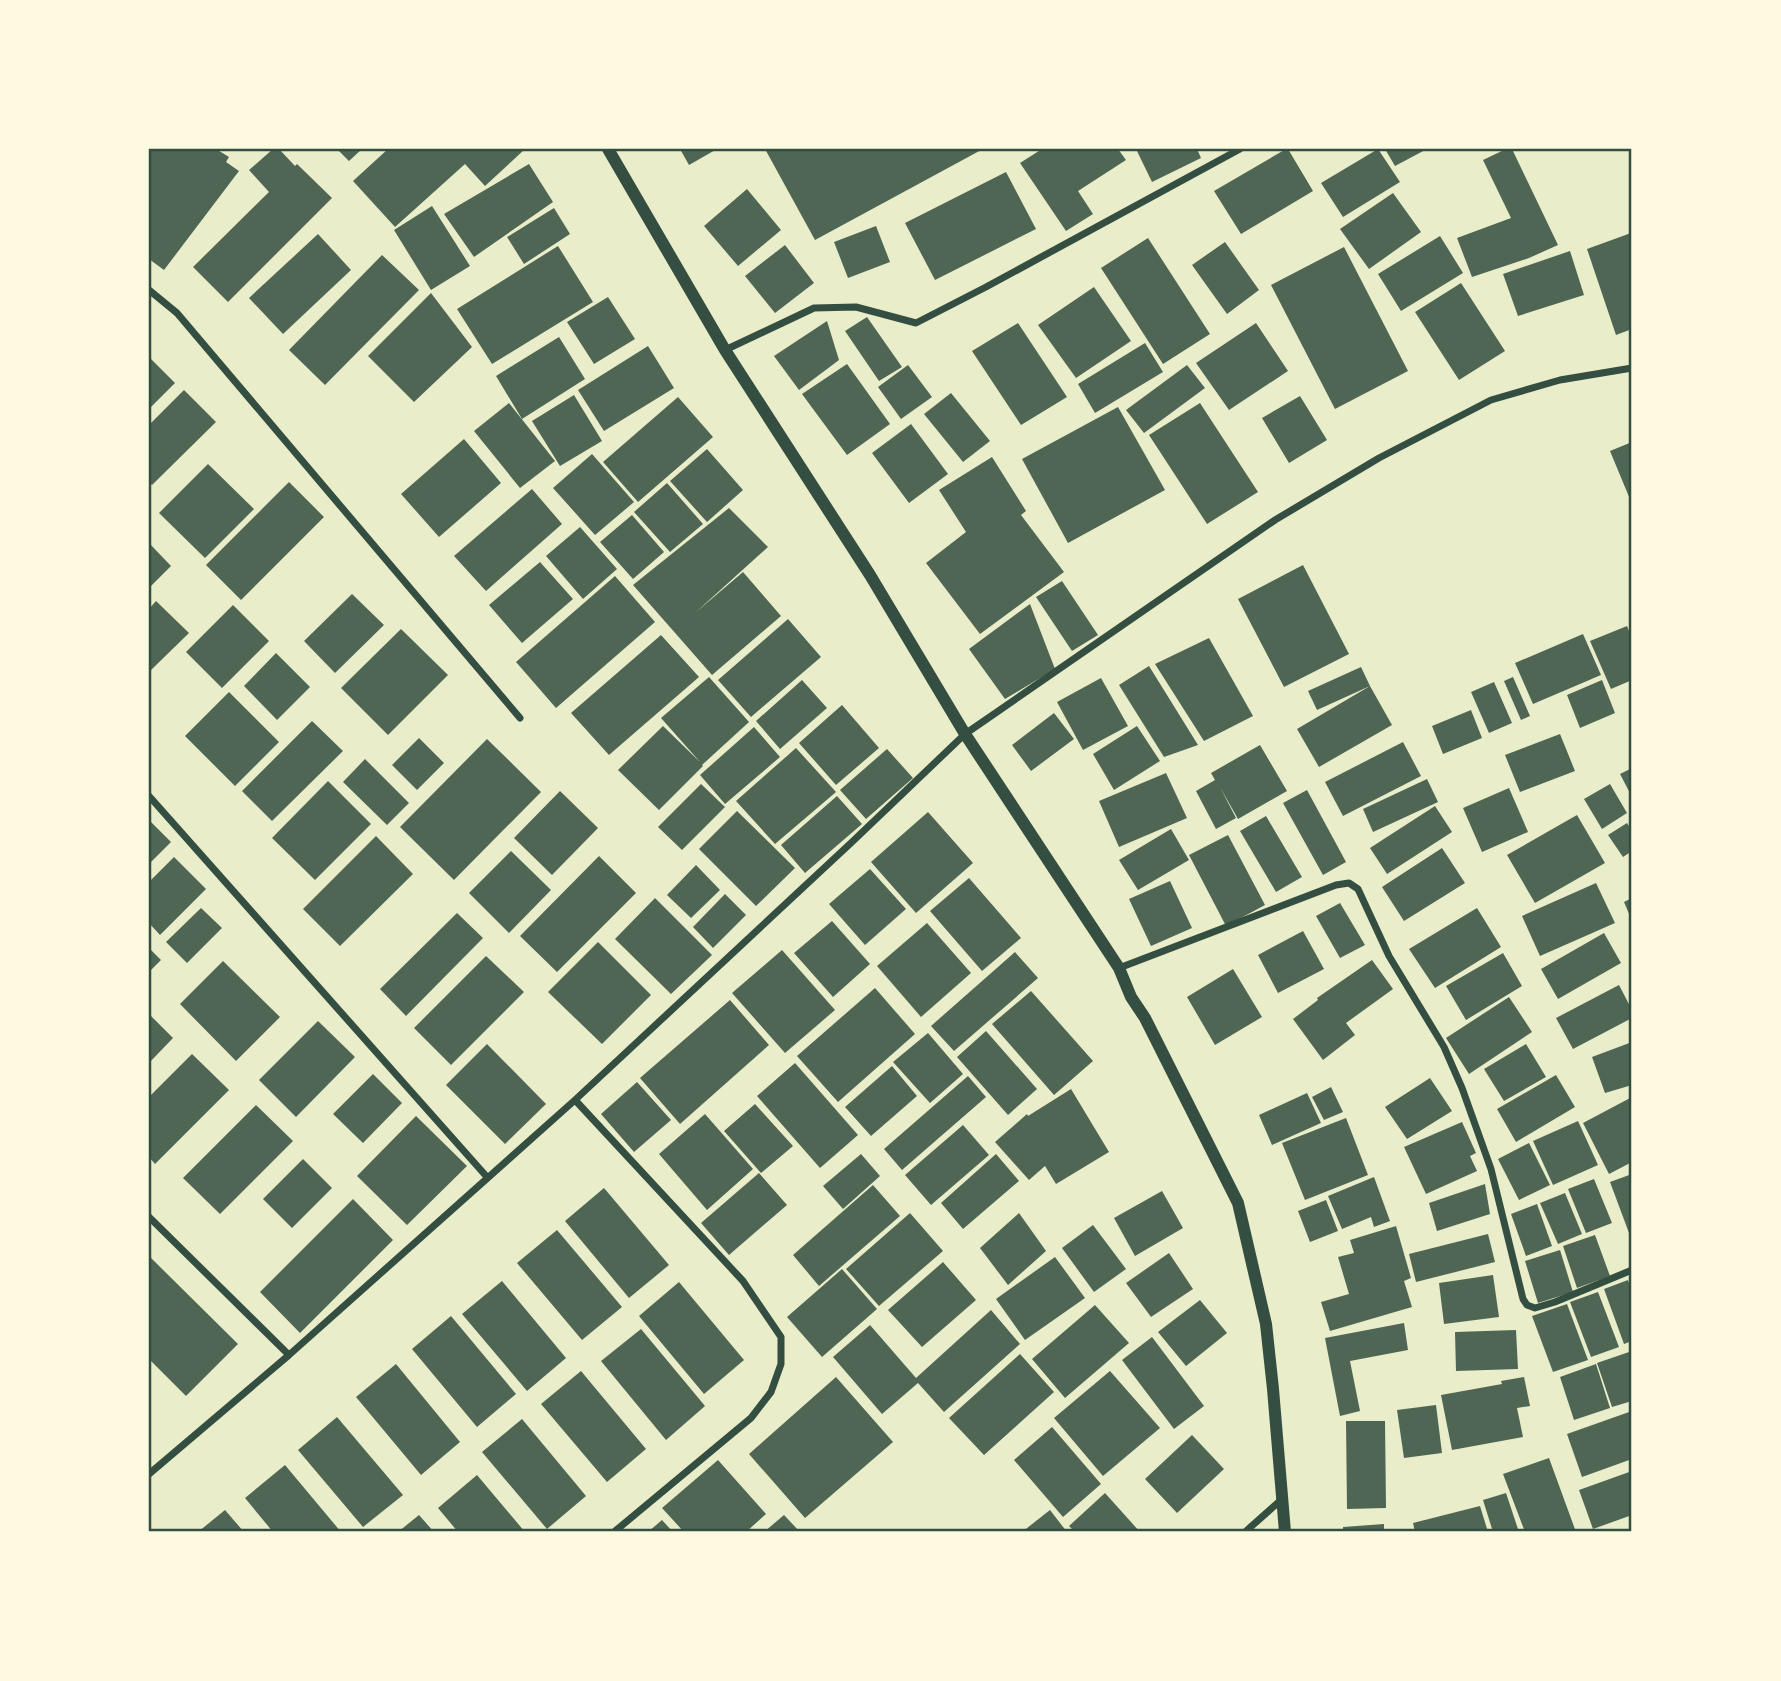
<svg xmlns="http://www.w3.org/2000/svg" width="1781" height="1681" font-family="'Noto Sans',sans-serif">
	<rect width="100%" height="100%" fill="#e9edc9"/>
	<path fill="#4f6655" d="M149 149H216L229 157 226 162 239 171 164 270 149 259Z
		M273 149H279L295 166 297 164 332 198 228 302 193 267 269 192 249 170Z
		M337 149H362L349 161Z
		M388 149H525L485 186 465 164 395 227 353 181Z
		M680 149H717L689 165Z
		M765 149H983L815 240Z
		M1042 149H1118L1126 160 1078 191 1093 214 1066 231 1020 163Z
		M1136 149H1197L1201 158 1152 182Z
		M1286 149H1288L1313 191 1241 234 1214 191Z
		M1378 149 1400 182 1343 217 1321 183Z
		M1385 149H1427L1395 166Z
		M1506 149H1512L1558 245 1529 258 1472 277 1457 238 1511 218 1483 160Z
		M529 164 553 202 474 257 444 214Z
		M1006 172 1036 229 935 280 905 223Z
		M747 189 781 230 738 266 704 226Z
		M1393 193 1421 232 1369 269 1340 229Z
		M432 206 470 266 431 290 394 230Z
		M554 208 570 234 524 264 507 237Z
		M876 226 890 262 848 278 834 242Z
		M1631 233 1632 329 1616 335 1587 249Z
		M318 234 351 270 283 334 249 298Z
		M1440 236 1463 273 1401 311 1378 274Z
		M1148 238 1210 334 1163 364 1101 268Z
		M1225 242 1259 290 1227 314 1192 265Z
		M785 245 814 283 775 313 745 276Z
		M558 246 593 302 492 364 457 309Z
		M1344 247 1408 371 1335 409 1271 285Z
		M1570 251 1584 295 1518 316 1503 274Z
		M382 255 419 290 325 385 289 350Z
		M1461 283 1505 351 1459 380 1415 312Z
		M1094 287 1131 341 1076 378 1038 325Z
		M431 293 472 347 414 402 368 356Z
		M608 297 635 339 594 364 567 322Z
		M867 317 902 367 879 381 845 331Z
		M827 321 839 360 799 390 774 356Z
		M1018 323 1067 397 1021 425 972 351Z
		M1256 323 1288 371 1229 410 1196 363Z
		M559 337 585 379 522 419 496 376Z
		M1145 343 1163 372 1095 413 1078 384Z
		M648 346 674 388 604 431 578 390Z
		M149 357 175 383 149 409Z
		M847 364 890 424 847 455 802 394Z
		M908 365 932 397 901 419 878 387Z
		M1187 365 1205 388 1144 433 1126 410Z
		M184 390 216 422 152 485 149 482V425Z
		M951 393 990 441 963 462 924 414Z
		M574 395 602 441 560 466 532 421Z
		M1300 396 1327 440 1289 463 1262 418Z
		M678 397 713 437 638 502 603 462Z
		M509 403 555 461 520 488 474 431Z
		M1200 403 1258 492 1207 524 1149 435Z
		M1118 407 1165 490 1068 543 1022 459Z
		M911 424 948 474 909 503 872 453Z
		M464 439 501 483 439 537 401 494Z
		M1632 442V504L1610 451Z
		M707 449 743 490 707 522 670 481Z
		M592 454 634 502 595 535 553 488Z
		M992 457 1026 511 1021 515 1064 572 980 634 926 563 966 532 939 490Z
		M208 464 254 509 205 558 159 513Z
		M289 482 324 517 241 600 206 565Z
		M667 483 703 524 670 552 634 512Z
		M532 489 562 524 486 591 454 556Z
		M729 508 768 547 695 613 743 572 781 616 712 675 633 585Z
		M632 515 664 552 633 579 600 542Z
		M580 527 617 569 583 599 546 556Z
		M149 543 171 566 149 588Z
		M540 562 573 599 522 643 489 605Z
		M1303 565 1349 654 1284 687 1238 599Z
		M615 576 655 622 556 708 516 662Z
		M1062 581 1098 635 1072 651 1036 597Z
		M352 594 384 625 335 673 304 641Z
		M156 601 189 633 149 672V609Z
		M1030 604 1055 669 1005 699 969 649Z
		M233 605 269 641 222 688 186 652Z
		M788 619 821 657 751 717 718 680Z
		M1627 626 1632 638V680L1611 689 1590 641Z
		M401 629 448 675 388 735 341 688Z
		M1583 634 1601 675 1533 704 1515 663Z
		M661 635 699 677 609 755 571 713Z
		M1209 638 1253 716 1204 741 1155 664Z
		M276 653 310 687 277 720 244 686Z
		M1149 666 1198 745 1164 757 1119 685Z
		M1361 667 1370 686 1392 725 1319 767 1297 729 1370 686 1317 710 1308 691Z
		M709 677 749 722 702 765 703 766 659 810 618 770 663 726 700 762 661 718Z
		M1513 677 1530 716 1521 720 1504 681Z
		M1101 678 1128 726 1083 750 1057 702Z
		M802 680 827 708 780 749 756 721Z
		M1602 680 1615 713 1580 728 1567 695Z
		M1494 682 1512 723 1489 733 1471 692Z
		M229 692 279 742 235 786 185 736Z
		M842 705 879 748 836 785 799 743Z
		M1471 710 1482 738 1443 754 1432 726Z
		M1054 713 1074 739 1031 771 1012 745Z
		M312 721 343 751 272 821 242 791Z
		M1137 726 1160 761 1114 790 1093 754Z
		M754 727 780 757 725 804 700 775Z
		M1560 734 1575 771 1520 792 1505 755Z
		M419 738 444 763 417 790 392 765Z
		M487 739 541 792 454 880 400 827Z
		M1403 742 1421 776 1343 816 1325 782Z
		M1260 745 1287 791 1238 819 1220 787 1236 818 1216 829 1196 791 1215 780 1211 773Z
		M796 748 836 792 775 844 736 801Z
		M887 749 913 778 866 819 840 790Z
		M365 759 409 803 387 825 343 782Z
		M1632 768V797L1620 774Z
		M1166 773 1187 818 1119 847 1099 801Z
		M1427 779 1438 802 1373 832 1363 809Z
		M328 781 371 824 315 880 272 838Z
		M701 784 725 807 682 850 658 827Z
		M1610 784 1627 813 1602 829 1584 799Z
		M1509 788 1528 832 1482 852 1463 808Z
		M1307 790 1346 862 1323 875 1283 803Z
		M560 791 598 828 552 875 514 838Z
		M837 796 862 824 805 873 781 845Z
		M1435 806 1452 832 1387 874 1370 848Z
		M737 811 795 868 756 906 699 849Z
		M928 812 973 863 916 913 871 862Z
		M1577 815 1605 863 1535 903 1507 855Z
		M1266 816 1302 877 1276 892 1240 831Z
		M149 820 171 842 149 864Z
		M1627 823 1632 831V851L1623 857 1608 835Z
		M1171 829 1189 860 1138 890 1119 860Z
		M1228 835 1265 905 1226 926 1189 855Z
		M376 836 413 874 340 946 303 909Z
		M1442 848 1465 883 1404 921 1382 887Z
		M511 851 551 890 509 933 469 893Z
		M599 856 636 893 557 972 520 936Z
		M174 857 206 889 160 935 149 923V882Z
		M696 865 720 890 691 918 667 895Z
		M870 869 906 909 865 945 829 904Z
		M969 878 1021 938 982 971 930 911Z
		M1170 881 1192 928 1151 946 1129 899Z
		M1596 883 1615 923 1540 956 1522 916Z
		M725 894 746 915 713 948 693 927Z
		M655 898 712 955 671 994 615 939Z
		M1632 898V921L1624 902Z
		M1340 903 1365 945 1340 958 1316 916Z
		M201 908 222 928 187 963 166 942Z
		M1477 908 1501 947 1435 988 1409 949Z
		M457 913 483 938 406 1016 380 989Z
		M832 921 870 964 833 997 794 953Z
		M927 923 971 973 921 1017 877 966Z
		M1303 931 1324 969 1278 993 1258 955Z
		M1604 933 1621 963 1558 999 1541 969Z
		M598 942 651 995 602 1044 548 992Z
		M149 948 161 960 149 972Z
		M782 950 835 1010 785 1053 732 993Z
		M1015 952 1038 978 954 1051 931 1026Z
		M1503 953 1522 986 1466 1020 1446 986Z
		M486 956 524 992 451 1065 414 1028Z
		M1372 960 1393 989 1346 1023 1355 1035 1323 1060 1293 1019 1318 1000 1317 998Z
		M223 961 280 1017 236 1061 180 1004Z
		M1233 969 1262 1017 1215 1045 1187 997Z
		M1619 985 1632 1010V1018L1573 1049 1556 1018Z
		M875 988 915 1034 838 1102 797 1056Z
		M1031 991 1093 1061 1054 1095 992 1024Z
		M1509 997 1532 1032 1469 1074 1446 1038Z
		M730 1000 769 1045 680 1124 640 1078Z
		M149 1014 173 1038 149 1063Z
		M318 1021 355 1057 296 1117 259 1080Z
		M986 1031 1037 1089 1008 1115 957 1057Z
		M928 1033 963 1074 930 1103 893 1062Z
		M1632 1042V1085L1605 1093 1592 1057Z
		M487 1044 546 1104 505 1144 446 1085Z
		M1526 1044 1546 1077 1504 1101 1484 1069Z
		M192 1054 229 1090 155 1164 149 1157V1097Z
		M795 1063 858 1135 820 1168 757 1096Z
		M892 1066 917 1096 871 1136 845 1107Z
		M373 1074 402 1103 363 1143 333 1114Z
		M1556 1075 1575 1107 1516 1142 1497 1109Z
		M968 1076 986 1097 902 1170 884 1149Z
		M1430 1078 1452 1111 1407 1139 1385 1107Z
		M637 1082 671 1120 634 1152 601 1114Z
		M1331 1087 1343 1112 1324 1120 1312 1097Z
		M1071 1089 1109 1152 1056 1184 1045 1166 1029 1180 995 1142 1027 1114 1028 1116Z
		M1307 1093 1321 1123 1272 1145 1259 1115Z
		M1632 1097V1162L1609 1174 1583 1123Z
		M755 1104 793 1146 761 1173 724 1131Z
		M256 1105 293 1141 220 1214 183 1178Z
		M705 1114 753 1169 707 1210 659 1154Z
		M416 1116 467 1166 407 1225 357 1176Z
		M1346 1118 1368 1175 1305 1200 1282 1143Z
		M1578 1121 1598 1165 1553 1185 1533 1141Z
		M1462 1122 1476 1153 1470 1156 1477 1171 1426 1194 1404 1147Z
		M963 1125 989 1155 931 1205 905 1175Z
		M1529 1143 1550 1185 1519 1200 1498 1159Z
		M861 1154 880 1176 843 1209 823 1186Z
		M996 1154 1019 1181 963 1229 941 1203Z
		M303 1159 332 1188 292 1228 263 1199Z
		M759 1173 787 1205 729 1255 701 1223Z
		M1632 1174V1241L1610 1182Z
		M1374 1177 1390 1221 1374 1227 1371 1217 1342 1229 1328 1196Z
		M1594 1179 1612 1223 1586 1233 1568 1189Z
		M1485 1184 1490 1214 1437 1231 1429 1203Z
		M873 1185 900 1216 819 1286 793 1255Z
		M604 1188 669 1265 629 1298 565 1221Z
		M1162 1191 1183 1228 1135 1256 1114 1218Z
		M1565 1193 1582 1234 1558 1244 1540 1203Z
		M353 1199 393 1240 300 1333 260 1292Z
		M1326 1200 1338 1231 1310 1242 1298 1211Z
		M1537 1204 1552 1246 1526 1256 1511 1214Z
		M910 1213 943 1251 879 1306 846 1269Z
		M1019 1213 1046 1251 1008 1285 980 1248Z
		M1093 1225 1126 1269 1094 1292 1062 1248Z
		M1396 1226 1411 1278 1404 1281 1412 1307 1330 1331 1321 1302 1349 1294 1338 1257 1354 1253 1350 1240Z
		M557 1230 622 1307 582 1340 517 1263Z
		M1488 1234 1495 1262 1416 1282 1409 1254Z
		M1595 1235 1610 1276 1577 1288 1563 1246Z
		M1560 1250 1573 1292 1538 1303 1525 1261Z
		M1169 1253 1193 1289 1151 1317 1126 1283Z
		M149 1256 238 1344 186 1396 149 1359Z
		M1055 1257 1085 1298 1025 1340 996 1299Z
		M943 1262 976 1300 922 1347 888 1310Z
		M842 1269 877 1309 822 1357 787 1317Z
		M1493 1275 1499 1317 1444 1324 1439 1283Z
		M1628 1280 1632 1291V1341L1624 1344 1604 1289Z
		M502 1281 566 1358 527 1391 462 1314Z
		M679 1282 744 1360 704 1394 639 1316Z
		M1598 1292 1619 1347 1591 1357 1570 1302Z
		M1200 1300 1227 1333 1186 1366 1158 1332Z
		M1567 1304 1588 1360 1553 1372 1532 1316Z
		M1095 1305 1129 1343 1065 1398 1032 1359Z
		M991 1310 1020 1344 944 1412 918 1383 882 1414 833 1357 870 1325 916 1378Z
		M451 1316 516 1394 477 1427 412 1349Z
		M1404 1323 1408 1350 1350 1361 1360 1411 1340 1416 1325 1338Z
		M641 1329 705 1406 666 1440 601 1361Z
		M1516 1330 1518 1369 1456 1371 1455 1332Z
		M1152 1337 1204 1406 1174 1429 1122 1360Z
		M1632 1351V1401L1612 1407 1597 1363Z
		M1020 1354 1054 1392 984 1455 949 1418Z
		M396 1364 460 1442 421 1475 356 1397Z
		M1596 1364 1610 1408 1574 1420 1560 1377Z
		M581 1371 646 1449 607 1482 541 1404Z
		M1110 1371 1160 1428 1103 1476 1054 1418Z
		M836 1377 893 1442 805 1518 749 1454Z
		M1524 1377 1530 1406 1517 1408 1523 1437 1452 1450 1441 1395 1502 1384 1501 1381Z
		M1436 1405 1442 1453 1404 1458 1397 1410Z
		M1632 1411V1459L1582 1477 1567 1434Z
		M337 1417 403 1495 363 1527 298 1450Z
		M522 1419 586 1496 547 1529 482 1452Z
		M1346 1421H1385L1386 1508 1347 1509Z
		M1052 1427 1101 1484 1063 1517 1014 1460Z
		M1192 1435 1224 1469 1177 1513 1145 1479Z
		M1549 1458 1576 1532H1525L1503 1474Z
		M718 1460 766 1514 746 1532H684L662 1508Z
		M285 1465 341 1532H273L245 1498Z
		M1632 1471V1515L1593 1529 1579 1490Z
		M477 1475 525 1532H458L438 1508Z
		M1105 1493 1140 1532H1075L1069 1526Z
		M1506 1493 1519 1532H1493L1483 1500Z
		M1480 1506 1488 1532H1415L1413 1523Z
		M225 1510 244 1532H198Z
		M1050 1510 1067 1532H1022Z
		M419 1515 434 1532H398Z
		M784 1515 800 1532H764Z
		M662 1520 673 1532H648Z
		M1384 1524V1532H1343V1527Z"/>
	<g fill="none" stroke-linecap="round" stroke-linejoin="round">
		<path stroke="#344e41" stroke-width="7" d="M149 290 177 313 520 718
			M725 350 814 308 856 307 916 323 986 287 1240 149
			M149 796 487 1177
			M1119 968 1336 885 1349 883 1358 889 1389 956 1444 1047 1462 1088 1491 1169 1523 1299 1527 1305 1535 1308 1555 1302 1632 1270
			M575 1100 743 1281 781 1337V1364L771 1392 751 1418 614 1532
			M149 1217 289 1355
			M149 1474 289 1355 575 1100 852 842 965 734 1275 520 1379 458 1491 400 1560 380 1632 368
			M1245 1532 1281 1500"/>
		<path stroke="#344e41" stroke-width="12" d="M608 149 725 350 870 575 965 734 1119 968 1131 997 1145 1018 1238 1203 1266 1324 1273 1389 1285 1532"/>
	</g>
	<rect width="1781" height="1681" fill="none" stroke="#fefae0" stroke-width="301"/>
	<rect x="150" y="150" width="1480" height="1380" fill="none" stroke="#344e41" stroke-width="2.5"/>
</svg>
